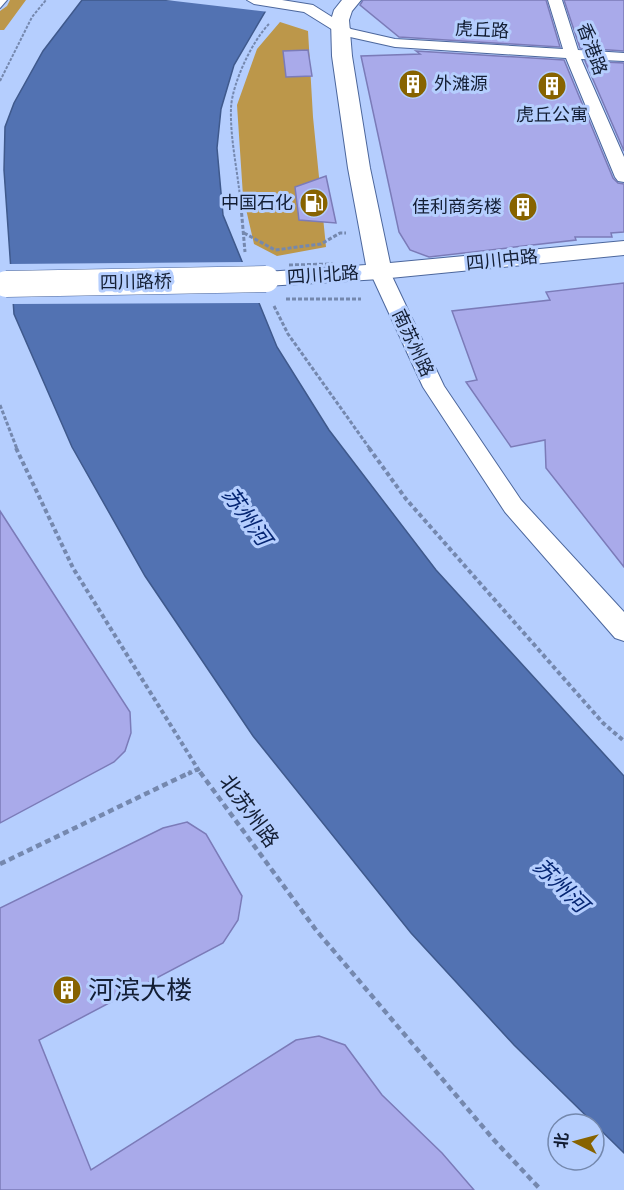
<svg xmlns="http://www.w3.org/2000/svg" width="624" height="1190" font-family="'PT Serif','Noto Sans SC',serif">
<rect width="100%" height="100%" fill="#b5cefe"/>
<path fill="#bc974a" d="M10,0H26L4,30H0V11L7,6Z
M280,22L308,31L313,117L326,247L277,256L254,244L243,196L237,105L257,49Z"/>
<path fill="#5272b2" stroke="#3f598c" stroke-width="1.5" d="M82,0H272L234,65L221,109L217,148L223,215L277,347L329,430L436,570L624,776V1153L514,1045L411,933L253,736L145,576L72,447L14,314L4,170L5,127L14,103L43,51Z"/>
<path fill="#b5cefe" d="M166,0H275L269,12Z
M246,262L262,303L10,304L8,264Z"/>
<path fill="#a9aaea" stroke="#7b7bb8" stroke-width="1.5" d="M363,0H546L560,47L399,37L360,5Z
M564,0H624V51L580,48Z
M308,50L312,76L286,77L283,51Z
M416,51L564,60L613,178L618,183L624,184V232L611,233L612,237H575L576,240L429,257L410,250L399,232L361,56L420,54Z
M585,61L624,63V151Z
M326,176L336,223L299,220L295,187Z
M624,283V567L546,468L545,440L511,447L466,382L477,380L452,311L550,300L546,292Z
M0,511L130,712L131,733L125,751L114,762L0,823Z
M187,822L206,834L242,896L238,920L223,943L39,1040L91,1170L296,1040L319,1036L345,1045L382,1095L442,1153L474,1190H0V908L163,828Z"/>
<g fill="none" stroke-linecap="round" stroke-linejoin="round">
<g stroke="#4c679d" stroke-width="2">
<path id="lane" d="M0,0H7L0,8Z"/>
</g>
<g stroke="#4c679d" stroke-width="2">
<path id="street" d="M247,0H282L313,5L351,29L395,39L563,49L548,0H562L578,50L624,53V61L581,59L624,157V182L618,181L615,177L566,58L395,47L341,35L304,12L254,4Z
M380,266L387,268L390,272L444,386L521,500L624,612V641L615,638L505,512L423,387L370,272L373,268Z"/>
</g>
<g stroke="#4c679d" stroke-width="2">
<path id="secondary" d="M342,0H361L352,11L349,20L352,56L370,168L390,263L624,241V255L380,279L266,286L257,284L254,279L257,274L266,272L366,265L348,168L332,56L331,20L334,10Z"/>
</g>
<path stroke="#7588ae" stroke-width="2" stroke-dasharray="3 1.5" stroke-linecap="butt" d="M0,81L32,17L46,0
M240,197C237,168 230,137 231,108C232,84 252,41 269,24"/>
<path stroke="#7588ae" stroke-width="3" stroke-dasharray="4 2" stroke-linecap="butt" d="M240,195L245,252
M244,233L275,250L321,244L340,233H346
M274,306L288,334L370,449
M0,405L17,449"/>
<path stroke="#7588ae" stroke-width="4" stroke-dasharray="4.5 3" stroke-linecap="butt" d="M16,448L73,568L201,774
M369,448L406,499L603,723L624,741
M188,774L198,769"/>
<path stroke="#7588ae" stroke-width="4.5" stroke-dasharray="6 4" stroke-linecap="butt" d="M200,772L316,930L494,1140L541,1190
M0,864L191,772"/>
<use href="#lane" fill="#fff" fill-rule="evenodd"/>
<use href="#street" fill="#fff" fill-rule="evenodd"/>
<use href="#secondary" fill="#fff" fill-rule="evenodd"/>
<g stroke="#4c679d" stroke-width="27" stroke-linecap="butt">
<path id="secondary-bridge" d="M6,284L266,279"/>
</g>
<path stroke="#7588ae" stroke-width="3" stroke-dasharray="4 2" stroke-linecap="butt" d="M289,265L333,264
M286,299H361"/>
<use href="#secondary-bridge" stroke="#fff" stroke-width="26"/>
</g>
<defs>
<g id="building-disc" transform="scale(1.5)"><circle r="9.5" fill="#876300" stroke="#b5cefe"/><path d="M-4-6H4V6H1V3H-1V6H-4ZM-2.5-4.3h1.7v1.8h-1.7ZM.8-4.3h1.7v1.8H.8ZM-2.5-1h1.7V.8h-1.7ZM.8-1h1.7V.8H.8Z" fill="#fff"/></g>
<g id="fuel-disc" transform="scale(1.5)"><circle r="9.5" fill="#876300" stroke="#b5cefe"/><path d="M-5.5-6h7V0h2V4h1.3V-2.5L3-4.5l.8-.8L6-3V5H2.5V1h-1V6h-7ZM-4.2-4.7v3.2H.2V-4.7Z" fill="#fff"/></g>
</defs>
<g fill-rule="evenodd">
<use href="#building-disc" x="413" y="84"/>
<use href="#building-disc" x="552" y="86"/>
<use href="#fuel-disc" x="314" y="203"/>
<use href="#building-disc" x="523" y="207"/>
<use href="#building-disc" x="67" y="990"/>
</g>
<g text-anchor="middle" stroke-width="6" stroke-linejoin="round" paint-order="stroke">
<g font-size="18" fill="#131e34" stroke="#b5cefe">
<text transform="translate(482 30) rotate(3)" y="6">虎丘路</text>
<text transform="translate(592 49) rotate(70)" y="6">香港路</text>
<text transform="translate(502 260) rotate(-6)" y="6">四川中路</text>
<text transform="translate(323 275) rotate(-4)" y="6">四川北路</text>
<text transform="translate(136 282) rotate(-1)" y="6">四川路桥</text>
<text transform="translate(413 343) rotate(65)" y="6">南苏州路</text>
</g>
<g font-size="18" fill="#131e34" stroke="#b5cefe" text-anchor="end">
<text x="434" y="90" text-anchor="start">外滩源</text>
<text x="552" y="121" text-anchor="middle">虎丘公寓</text>
<text x="293" y="209">中国石化</text>
<text x="502" y="213">佳利商务楼</text>
</g>
<g font-size="21" fill="#131e34" stroke="#b5cefe">
<text transform="translate(249 811) rotate(54)" y="7">北苏州路</text>
</g>
<g font-size="22" font-style="italic" fill="#062673" stroke="#b5cefe">
<text transform="translate(247 516) rotate(54)" y="8">苏州河</text>
<text transform="translate(561 885) rotate(44)" y="8">苏州河</text>
</g>
<g font-size="26" fill="#131e34" stroke="#b5cefe" text-anchor="start">
<text x="88" y="999">河滨大楼</text>
</g>
</g>
<g transform="translate(576 1142) rotate(276)"><circle r="28" fill="#b5cefe" stroke="#7488ad" stroke-width="1.5"/>
<path d="M0-4.5L10 22L0 15L-10 22Z" fill="#876300"/>
<text y="-9" font-size="16" font-weight="bold" text-anchor="middle" fill="#131e34">北</text>
</g>
</svg>
